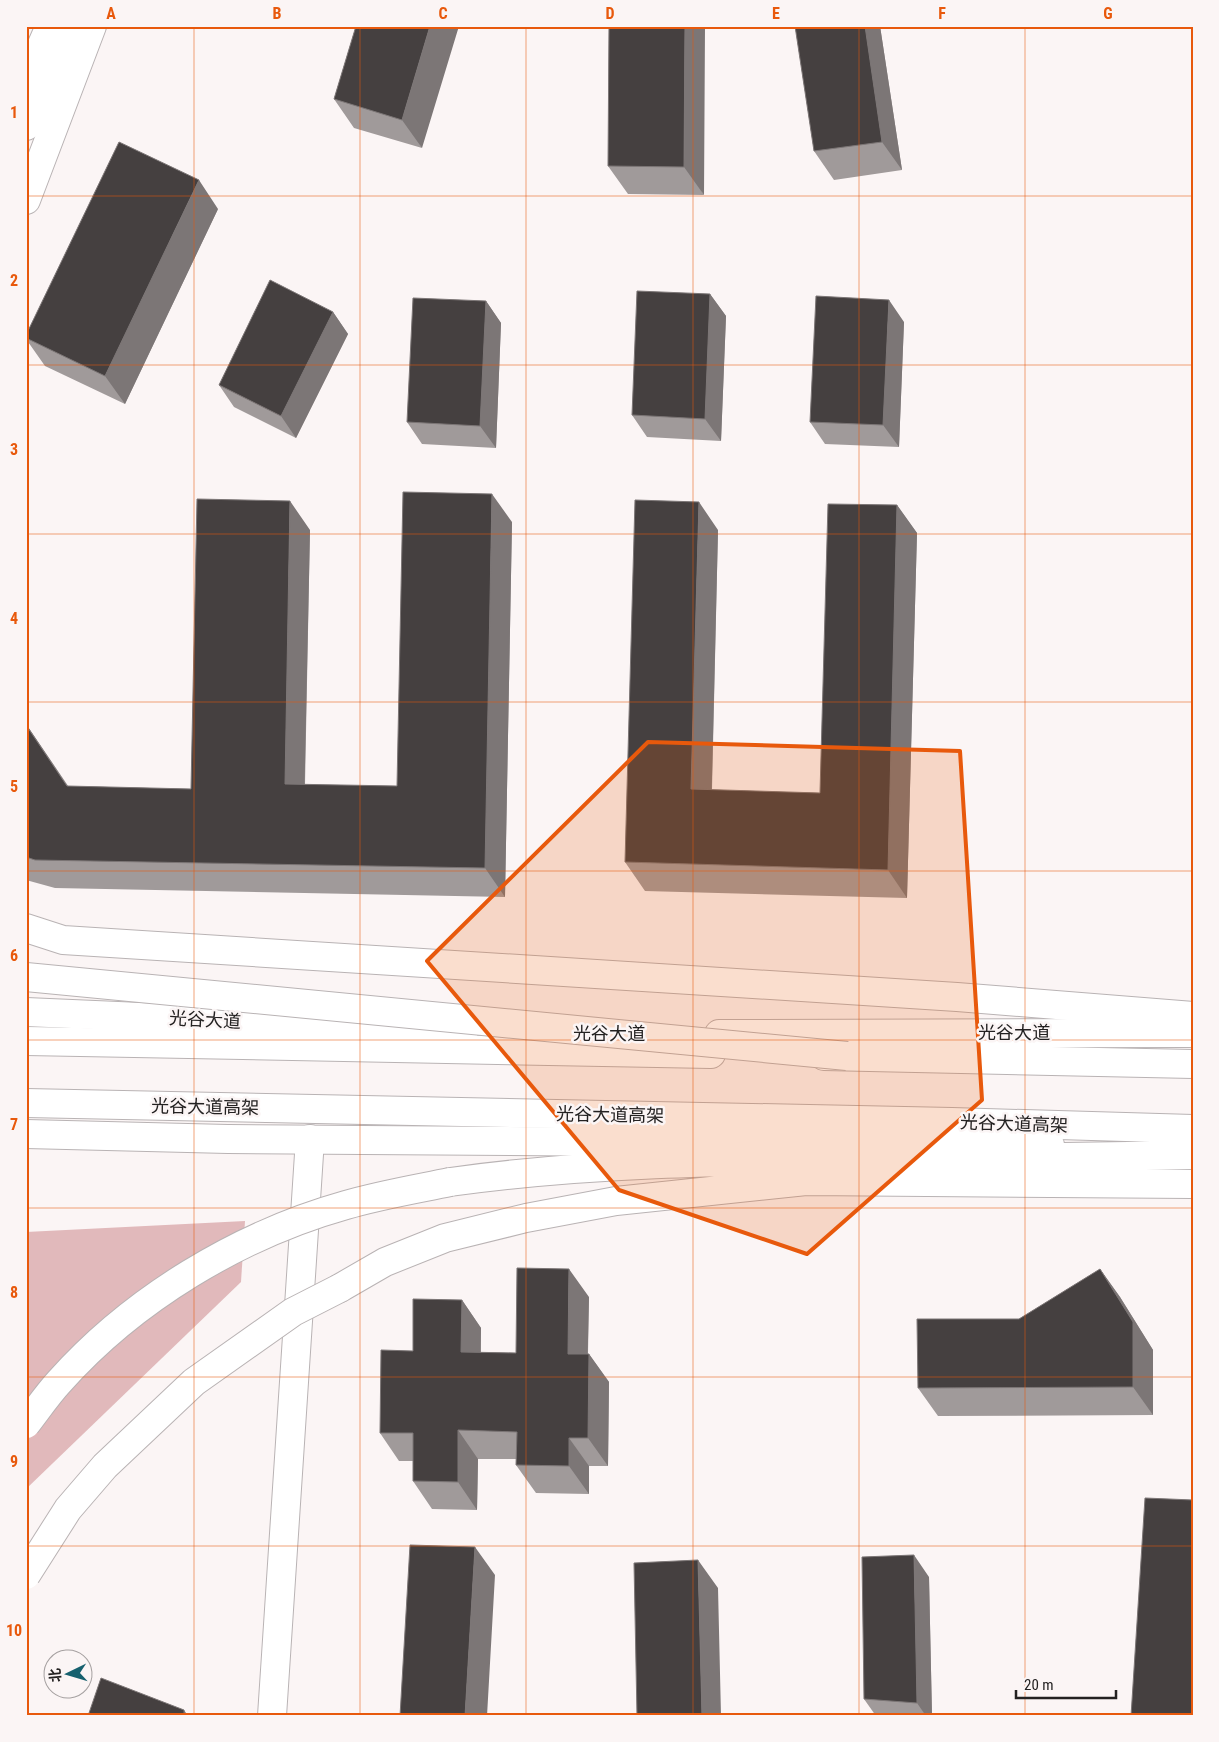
<svg xmlns="http://www.w3.org/2000/svg" width="1219" height="1742" font-family="'Roboto Condensed','Noto Sans SC',sans-serif">
<rect width="100%" height="100%" fill="#fbf5f5"/>
<path fill="#e1b9bb" d="M245,1221L241,1282L26,1489V1232Z"/>
<g fill="none" stroke-linecap="round" stroke-linejoin="round">
<g stroke="#b9b3b4" stroke-width="30">
<path id="minor" d="M272,1716L310,1139"/>
</g>
<g stroke="#b9b3b4" stroke-width="30">
<path id="primary" d="M26,126L68,26
M26,1012L464,1031
M719,1034L1193,1033
M26,1134L228,1139L1050,1145"/>
</g>
<g stroke="#b9b3b4" stroke-width="30">
<path id="trunk" d="M26,81L50,26
M26,200L92,26
M26,928L63,940L957,997L1193,1016
M26,1041L711,1054
M824,1056L1193,1064
M26,1103L952,1122L1193,1129
M450,1182C586,1163 724,1161 861,1160C971,1159 1082,1157 1193,1155
M340,1288L385,1262L445,1238L526,1218L616,1201L806,1181L1193,1184"/>
</g>
<use href="#minor" stroke="#fff" stroke-width="28"/>
<use href="#primary" stroke="#fff" stroke-width="28"/>
<use href="#trunk" stroke="#fff" stroke-width="28"/>
<g stroke="#b9b3b4" stroke-width="30" stroke-linecap="butt">
<path id="trunk-bridge" d="M26,977L847,1056
M26,1424C37,1410 47,1395 59,1382C133,1299 239,1235 346,1205C380,1195 416,1189 450,1182
M26,1575L68,1509L105,1466L194,1382L293,1312L340,1288"/>
</g>
<use href="#trunk-bridge" stroke="#fff" stroke-width="28"/>
</g>
<path fill="#a09a9a" d="M356,26L422,148L354,128L334,99Z
M609,26L704,195L628,194L608,166Z
M795,26H880L902,170L834,180L814,151Z
M218,209L125,404L45,366L26,339V335Z
M710,294L726,316L721,441L647,437L632,415Z
M486,301L501,323L496,448L422,444L407,422Z
M333,312L348,334L296,438L234,407L219,385Z
M904,322L899,447L825,444L810,422Z
M897,505L917,533L907,898L645,891L625,862L718,530L712,790L820,793Z
M512,522L505,897L55,888L26,880V724L68,786L191,789L310,530L305,785L397,786Z
M1100,1269L1120,1297L1153,1350V1415L938,1416L918,1388L1019,1319Z
M589,1297L588,1354H589L609,1382L608,1466H589V1494L536,1493L516,1465L517,1459H478L477,1510L432,1509L413,1481V1461H399L380,1433L413,1351L462,1300L481,1328V1352L516,1353Z
M929,1577L932,1716H876L864,1699Z"/>
<path fill="#7c7676" d="M430,26H459L422,148L402,120Z
M685,26H705L704,195L684,167Z
M865,26H880L902,170L882,142Z
M199,180L218,209L125,404L105,376Z
M710,294L726,316L721,441L705,419Z
M889,300L904,322L899,447L883,425Z
M486,301L501,323L496,448L480,426Z
M333,312L348,334L296,438L281,416Z
M492,494L512,522L505,897L485,868Z
M290,501L310,530L304,812L285,784Z
M699,502L718,530L711,818L691,789Z
M897,505L917,533L907,898L888,870Z
M26,724L87,814L26,725Z
M569,1269L589,1297L587,1382L568,1354Z
M1100,1269L1120,1297L1153,1350V1415L1133,1387Z
M462,1300L481,1328L480,1380L461,1352Z
M589,1354L609,1382L608,1466L588,1438Z
M458,1430L478,1459L477,1510L458,1482Z
M569,1438L589,1466V1494L569,1466Z
M475,1547L495,1575L487,1716H465Z
M914,1555L929,1577L932,1716H926L917,1703Z
M698,1560L718,1588L721,1716H702Z
M184,1710L188,1716H184Z"/>
<path fill="#454040" stroke="#7c7676" d="M356,26H430L402,120L334,99Z
M609,26H685L684,167L608,166Z
M795,26H865L882,142L814,151Z
M119,142L199,180L105,376L26,338V335Z
M270,280L333,312L281,416L219,385Z
M637,291L710,294L705,419L632,415Z
M816,296L889,300L883,425L810,422Z
M413,298L486,301L480,426L407,422Z
M403,492L492,494L485,868L35,860L26,857V725L67,786L191,789L197,499L290,501L285,784L397,786Z
M635,500L699,502L691,789L820,793L828,504L897,505L888,870L625,862Z
M517,1268L569,1269L568,1354H589L588,1438H569V1466L516,1465L517,1432L458,1430V1482L413,1481V1433H380L381,1350L413,1351V1299L462,1300L461,1352L516,1353Z
M1100,1269L1133,1322V1387L918,1388L917,1319H1019Z
M1145,1498L1193,1500V1716H1131Z
M410,1545L475,1547L465,1716H400Z
M914,1555L917,1703L864,1699L862,1557Z
M698,1560L702,1716H637L634,1563Z
M101,1678L184,1710V1716H88Z"/>
<path fill="#e8590c" fill-opacity="0.2" stroke="#e8590c" stroke-width="4" stroke-linejoin="round" d="M648,742L960,751L982,1100L807,1254L619,1190L427,961Z"/>
<path fill="none" stroke="#e8590c" stroke-width="1" stroke-opacity="0.55" d="M194,26V1716M360,26V1716M526,26V1716M693,26V1716M859,26V1716M1025,26V1716M26,196H1193M26,365H1193M26,534H1193M26,702H1193M26,871H1193M26,1040H1193M26,1208H1193M26,1377H1193M26,1546H1193"/>
<g text-anchor="middle" stroke-width="5" stroke-linejoin="round" paint-order="stroke">
<g font-size="18" fill="#232121" stroke="#fbf5f5">
<text transform="translate(205 1020) rotate(3)" y="6">光谷大道</text>
<text x="1014" y="1039">光谷大道</text>
<text x="609" y="1040">光谷大道</text>
<text transform="translate(205 1107) rotate(1)" y="6">光谷大道高架</text>
<text transform="translate(610 1115) rotate(1)" y="6">光谷大道高架</text>
<text transform="translate(1014 1124) rotate(2)" y="6">光谷大道高架</text>
</g>
</g>
<rect width="1219" height="1742" fill="none" stroke="#fbf5f5" stroke-width="55"/>
<g transform="translate(68 1674) rotate(265)"><circle r="24" fill="#fbf5f5" stroke="#a5a0a0"/>
<path d="M0-4L9 19L0 12L-9 19Z" fill="#16606e"/>
<text y="-8" font-size="14" font-weight="bold" text-anchor="middle" fill="#232121">北</text>
</g>
<path d="M1016 1690v8h100v-8" fill="none" stroke="#232121" stroke-width="2.5"/>
<text x="1024" y="1690" font-size="15" fill="#232121" stroke="#fbf5f5" stroke-width="4" paint-order="stroke">20 m</text>
<rect x="28" y="28" width="1164" height="1686" fill="none" stroke="#e8590c" stroke-width="2"/>
<g font-size="16" text-anchor="middle" font-weight="bold" fill="#e8590c">
<text x="111" y="19">A</text>
<text x="277" y="19">B</text>
<text x="443" y="19">C</text>
<text x="610" y="19">D</text>
<text x="776" y="19">E</text>
<text x="942" y="19">F</text>
<text x="1108" y="19">G</text>
<text x="14" y="118">1</text>
<text x="14" y="286">2</text>
<text x="14" y="455">3</text>
<text x="14" y="624">4</text>
<text x="14" y="792">5</text>
<text x="14" y="961">6</text>
<text x="14" y="1130">7</text>
<text x="14" y="1298">8</text>
<text x="14" y="1467">9</text>
<text x="14" y="1636">10</text>
</g>
</svg>
